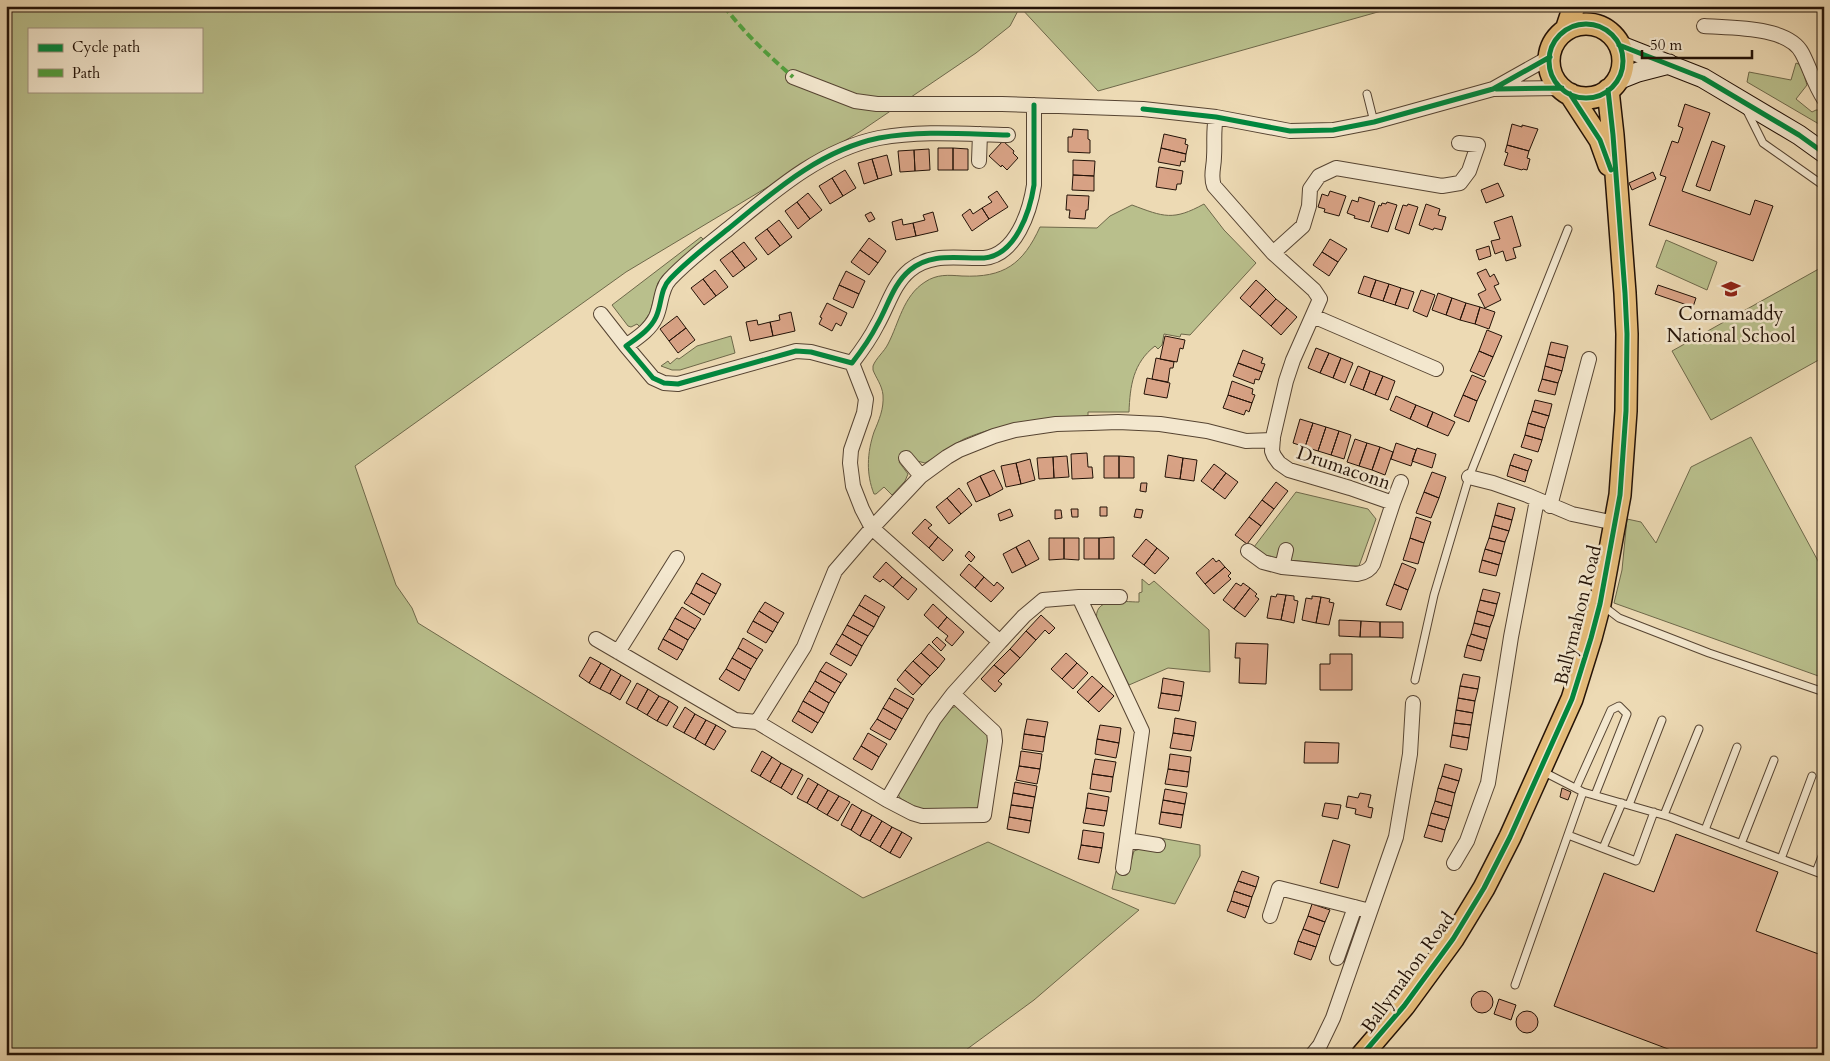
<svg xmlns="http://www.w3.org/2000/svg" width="1830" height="1061" font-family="Cardo,serif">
<rect width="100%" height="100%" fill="#eddab4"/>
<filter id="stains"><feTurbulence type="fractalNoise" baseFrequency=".004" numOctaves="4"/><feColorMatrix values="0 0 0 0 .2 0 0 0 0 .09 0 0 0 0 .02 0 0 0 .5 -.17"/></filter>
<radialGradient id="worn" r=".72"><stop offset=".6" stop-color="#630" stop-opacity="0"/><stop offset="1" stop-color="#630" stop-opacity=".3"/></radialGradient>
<path fill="#b9bf8c" stroke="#6e684a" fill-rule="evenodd" d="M6,6H1399L1098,91L1020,7L1010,26L976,53L861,131L626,272L355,466L396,585L412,608L418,623L863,898L988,842L1139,910L1034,1000L959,1055H6ZM29,29H201V91H29Z
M1796,63L1801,65L1807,85L1796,99L1812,112L1816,110H1824V127L1747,82L1749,72L1791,80Z
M1204,204L1224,230L1256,263L1190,335L1181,334L1180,337L1164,334L1162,345L1158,349L1155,346C1133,363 1130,386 1129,412H1088V416C1045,419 1004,422 964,439C950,446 938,456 925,463L917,461L910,453L899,462L908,474L905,481L892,495L884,487L876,494H874C866,474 867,453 874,432C879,420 884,409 883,395C882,385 876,378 873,370V366C876,358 884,352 888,344C899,323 903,296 925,282C937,274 948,275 962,276C1004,278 1023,264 1040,227L1097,228L1110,216L1132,205C1164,217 1173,221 1204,204Z
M701,237L704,240L664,275L658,283L650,313L640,327L637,324L631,327L628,326L612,305Z
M1666,240L1717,262L1707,290L1656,267Z
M1824,266V357L1711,420L1672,351Z
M731,336L735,353L680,370H672L661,366L668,361L670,364L677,358L679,359L697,346Z
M1751,437L1824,572V678L1614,603L1622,570L1627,519L1641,522L1656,543L1691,467Z
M1296,492L1368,509L1376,519L1359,566H1348L1268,558L1254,547Z
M1142,579L1149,585L1154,581L1209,630L1210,672L1168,668L1129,685L1097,622C1092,596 1122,602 1139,602V593L1142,592Z
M957,706L987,732L989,740L979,806L976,808L920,810L900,798L898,794L942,718L949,709Z
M1160,838L1200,845V856L1175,904L1112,889L1116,871L1128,873L1134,851L1140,849L1158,851Z"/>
<path fill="#d9a386" stroke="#231207" d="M1685,104L1710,113L1682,191L1750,215L1755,200L1773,206L1753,261L1649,225L1666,177L1660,175L1672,141L1678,143L1683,128L1678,126Z
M1512,124L1522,127V125L1538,129L1529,151L1507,145Z
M1073,129L1088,130V139L1090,140V153L1068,152V137H1072Z
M1164,134L1186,139L1185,144L1188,145L1186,154L1161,148Z
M1003,141L1014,151L1013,153L1018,158L1007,170L1002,165L1001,167L989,156Z
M1712,141L1725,146L1710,191L1696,186Z
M1507,145L1529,151L1527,158L1530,159L1527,170L1523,169L1522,170L1504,165L1508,153L1505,152Z
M938,148H953V170H938Z
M953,148L968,149V170H953Z
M1161,148L1186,154L1185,162L1181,161L1180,166L1158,162Z
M929,149L930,170L915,171L914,150Z
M914,150L915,171L900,172L898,151Z
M887,155L892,175L878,179L872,159Z
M872,159L878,179L864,184L858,163Z
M1073,160L1095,161L1094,176L1073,175Z
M1159,167L1183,171L1181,184H1177L1176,190L1156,187Z
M845,170L856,188L843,196L832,178Z
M1653,172L1656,179L1632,190L1629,183Z
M1073,175L1094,176V191L1072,190Z
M832,178L843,196L830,204L819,186Z
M1498,183L1504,196L1486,203L1481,190Z
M997,191L1008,207L989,219L982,208L992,202L988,197Z
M1330,191L1346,196L1339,216L1324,212L1325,209L1318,207L1322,194L1328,196Z
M808,193L822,210L810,219L797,202Z
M1067,195L1089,196L1088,210H1086L1085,219L1069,218L1070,210H1066Z
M1359,197L1375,202L1369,222L1354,218L1355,216L1347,213L1352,200L1358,202Z
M797,202L810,219L798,229L785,211Z
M1387,202L1397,205L1388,232L1371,227L1379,205L1381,206L1382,203L1386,204Z
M1408,204L1418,207L1409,234L1395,229L1403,205L1407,206Z
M1426,204L1440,209L1438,215L1446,217L1442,230L1434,228L1433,230L1419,225Z
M982,208L989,219L972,231L962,215L970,209L973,214Z
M871,212L875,219L869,222L865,215Z
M933,212L938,231L916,236L913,223L925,220L923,215Z
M1512,216L1521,246L1513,248L1516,258L1506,261L1503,251L1495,254L1491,241L1500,239L1494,222Z
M902,219L903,225L913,223L916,236L896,240L892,222Z
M779,220L792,237L780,246L767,229Z
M767,229L780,246L768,255L755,238Z
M869,238L886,251L878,263L860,250Z
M1330,239L1347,249L1338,262L1322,252Z
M744,242L757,259L745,268L732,251Z
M1489,246L1491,256L1479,260L1476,250Z
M860,250L878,263L869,275L851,262Z
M732,251L745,268L733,277L720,260Z
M1322,252L1338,262L1329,276L1313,265Z
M1486,269L1490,277L1494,274L1499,284L1494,286L1501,300L1485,308L1478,294L1486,290L1477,273Z
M715,270L728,287L716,296L703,279Z
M846,271L865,281L859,294L839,285Z
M1364,276L1376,280L1370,297L1358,293Z
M703,279L716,296L704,305L691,288Z
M1256,280L1266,289L1250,307L1240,298Z
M1376,280L1389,284L1383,301L1370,297Z
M1389,284L1401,288L1395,305L1383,301Z
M839,285L859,294L853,308L833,299Z
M1658,285L1696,298L1693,307L1655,294Z
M1401,288L1414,292L1408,309L1395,305Z
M1266,289L1276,299L1260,316L1250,307Z
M1421,290L1435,295L1427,317L1413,311Z
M1438,293L1452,298L1446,315L1432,310Z
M1452,298L1466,303L1460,320L1446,315Z
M1276,299L1287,308L1271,326L1260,316Z
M827,303L847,313L841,326L836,323L832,331L819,324L822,318L820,317Z
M1466,303L1480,307L1475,324L1460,320Z
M1480,307L1495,312L1489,329L1475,324Z
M1287,308L1297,317L1281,335L1271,326Z
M791,312L795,331L773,336L770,322L780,320L779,315Z
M677,316L686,328L669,341L660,329Z
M757,320L758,325L770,322L773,336L750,341L746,322Z
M686,328L695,340L678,353L669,341Z
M1487,330L1502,336L1493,357L1479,351Z
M1165,336L1185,340L1183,349L1180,348L1177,362L1160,359Z
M1551,342L1568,346L1565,358L1548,354Z
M1316,348L1329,353L1320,373L1308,368Z
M1243,350L1263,358L1261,363L1265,364L1262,372L1238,363Z
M1479,351L1493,357L1484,377L1470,371Z
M1329,353L1341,358L1333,378L1320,373Z
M1548,354L1565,358L1562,371L1545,366Z
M1156,358L1174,362L1173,368H1170L1168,382L1152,379Z
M1341,358L1353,363L1345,383L1333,378Z
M1238,363L1262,372L1259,380L1255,379L1254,384L1233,376Z
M1358,366L1370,371L1363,390L1350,385Z
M1545,366L1562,371L1558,383L1542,379Z
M1370,371L1383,376L1375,395L1363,390Z
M1472,375L1486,381L1477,401L1463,395Z
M1383,376L1395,381L1388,400L1375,395Z
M1147,378L1170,383L1167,398L1144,394Z
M1542,379L1558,383L1555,395L1538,391Z
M1232,381L1253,389L1252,394L1255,395L1252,403L1228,395Z
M1228,395L1252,403L1249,412L1246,410L1244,415L1223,408Z
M1463,395L1477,401L1469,422L1454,416Z
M1396,396L1416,405L1410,419L1390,410Z
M1535,400L1552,404L1549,416L1532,411Z
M1416,405L1433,412L1427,427L1410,419Z
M1532,411L1549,416L1545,428L1528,423Z
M1433,412L1455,422L1448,436L1427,427Z
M1300,419L1313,423L1305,447L1293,443Z
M1313,423L1326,427L1318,451L1305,447Z
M1528,423L1545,428L1542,440L1525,435Z
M1326,427L1339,431L1331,455L1318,451Z
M1339,431L1351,435L1344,459L1331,455Z
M1525,435L1542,440L1538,452L1521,447Z
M1355,439L1367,443L1359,466L1347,462Z
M1367,443L1380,447L1372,470L1359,466Z
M1396,443L1416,450L1411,466L1391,459Z
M1380,447L1393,452L1385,475L1372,470Z
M1417,448L1436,454L1432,468L1412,461Z
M1087,453L1088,467H1092L1093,478L1072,479L1071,454Z
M1514,454L1532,460L1528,471L1510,465Z
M1168,455L1183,458L1180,479L1165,477Z
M1067,456L1069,477L1054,478L1053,457Z
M1104,456H1119V478H1104Z
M1119,456L1134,457V478H1119Z
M1053,457L1054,478L1039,479L1037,458Z
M1183,458L1197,460L1194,481L1180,479Z
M1030,459L1035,480L1021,484L1016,463Z
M1016,463L1021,484L1006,487L1001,466Z
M1214,464L1226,473L1213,490L1201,481Z
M1510,465L1528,471L1525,482L1507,476Z
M994,470L1003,489L990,496L980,476Z
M1432,472L1446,477L1439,498L1424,492Z
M1226,473L1238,482L1225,499L1213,490Z
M980,476L990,496L976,502L967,483Z
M1276,482L1288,491L1274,509L1262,500Z
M1141,483H1147L1146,492L1140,491Z
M959,488L972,505L961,514L947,498Z
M1424,492L1439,498L1431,518L1416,513Z
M947,498L961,514L949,524L936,507Z
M1262,500L1274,509L1261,526L1249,517Z
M1498,503L1515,508L1512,520L1495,515Z
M1100,507H1107V516H1100Z
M1010,509L1013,516L1000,521L998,514Z
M1071,509H1078V517H1072Z
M1136,509L1143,510L1141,518L1134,517Z
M1055,510H1061L1062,518L1055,519Z
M1495,515L1512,520L1509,531L1492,526Z
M1249,517L1261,526L1247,544L1235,535Z
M1416,517L1431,522L1424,543L1410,538Z
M925,519L932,525L928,528L938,537L929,548L912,533Z
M1492,526L1509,531L1505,542L1489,538Z
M938,537L953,550L943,561L929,548Z
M1114,537V559H1099V538Z
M1049,538H1064V559L1049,560Z
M1064,538H1079V560L1064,559Z
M1084,538H1099V559H1084Z
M1410,538L1424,543L1418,564L1403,560Z
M1489,538L1505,542L1502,554L1485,549Z
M1146,539L1157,548L1144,565L1132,556Z
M1029,540L1039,559L1026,566L1016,547Z
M1016,547L1026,566L1012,573L1003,554Z
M1157,548L1169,558L1155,574L1144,565Z
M1485,549L1502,554L1499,565L1482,560Z
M969,551L975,557L971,562L965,556Z
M1213,558L1216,562L1219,560L1225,567L1205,584L1196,573Z
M1482,560L1499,565L1496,576L1479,572Z
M886,562L902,577L893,587L883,579L880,582L873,577Z
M1402,563L1416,569L1408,590L1394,584Z
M969,564L984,577L975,588L960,575Z
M1225,567L1231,573L1228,576L1231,579L1214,594L1205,584Z
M702,573L721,584L716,594L696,583Z
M902,577L917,589L908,600L893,587Z
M984,577L994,586L997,582L1004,588L991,602L975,588Z
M696,583L716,594L710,604L691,593Z
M1236,583L1241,586L1243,583L1250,588L1234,609L1223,600Z
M1394,584L1408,590L1401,610L1386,605Z
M1250,588L1257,594L1255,596L1259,599L1245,617L1234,609Z
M1483,589L1500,593L1497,604L1480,600Z
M691,593L710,604L704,615L684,603Z
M1277,594L1286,595L1281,620L1267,618L1271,596L1276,597Z
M865,595L885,607L879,617L859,605Z
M1286,595L1294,596V600L1298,601L1294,623L1281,620Z
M1312,596L1321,597L1316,623L1302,620L1306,598L1312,599Z
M1321,597L1330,599L1329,602L1334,603L1329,625L1316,623Z
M1480,600L1497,604L1494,616L1477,611Z
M765,602L784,613L778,623L759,611Z
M933,604L947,617L938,628L924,615Z
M859,605L879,617L874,627L853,615Z
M682,607L701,619L695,629L675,618Z
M759,611L778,623L773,632L753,621Z
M1477,611L1494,616L1490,627L1474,623Z
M853,615L874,627L868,636L847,625Z
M1041,615L1055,628L1049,634L1045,630L1036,640L1026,631Z
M947,617L964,632L952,646L945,640L948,636L938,628Z
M675,618L695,629L688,640L669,629Z
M1339,620L1361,621L1360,637L1339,636Z
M753,621L773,632L766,643L747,632Z
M1361,621L1380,622V637H1360Z
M1380,622H1403V638L1380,637Z
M1474,623L1490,627L1487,639L1471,634Z
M847,625L868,636L862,646L842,634Z
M669,629L688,640L683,650L663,639Z
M1026,631L1036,640L1020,658L1010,649Z
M842,634L862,646L857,656L836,644Z
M1471,634L1487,639L1484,650L1467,645Z
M937,637L946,645L941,651L932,642Z
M743,638L763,650L757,659L738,648Z
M663,639L683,650L677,660L658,649Z
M1236,643L1268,644L1266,684L1239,683L1240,658H1235Z
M836,644L857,656L851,666L830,654Z
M929,644L945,659L938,668L921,653Z
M1467,645L1484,650L1481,661L1464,657Z
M738,648L757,659L751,669L732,658Z
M1010,649L1020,658L1005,674L994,665Z
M921,653L938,668L930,676L913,661Z
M1066,653L1077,663L1062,679L1051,669Z
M1330,654H1352V690H1320V664H1330Z
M590,657L601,663L589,683L579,676Z
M732,658L751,669L745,680L726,669Z
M913,661L930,676L922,685L905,670Z
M826,662L847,674L841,683L820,671Z
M601,663L611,669L600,689L589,683Z
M1077,663L1088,673L1073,689L1062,679Z
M994,665L1005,674L998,681L1002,684L995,692L981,679Z
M611,669L621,675L610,694L600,689Z
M726,669L745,680L739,691L719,679Z
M905,670L922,685L913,695L897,680Z
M820,671L841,683L835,693L815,681Z
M1463,674L1480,677L1478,689L1460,686Z
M621,675L631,681L620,700L610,694Z
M1092,676L1103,686L1088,702L1077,692Z
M1163,678L1184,682L1182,696L1161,693Z
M815,681L835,693L829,703L809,691Z
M637,683L648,689L637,709L626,703Z
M1103,686L1114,696L1099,712L1088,702Z
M1460,686L1478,689L1475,701L1458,698Z
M895,688L914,699L908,709L889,698Z
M648,689L659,696L647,715L637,709Z
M809,691L829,703L824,713L803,701Z
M1161,693L1182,696L1179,711L1158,708Z
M659,696L669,701L657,721L647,715Z
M889,698L908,709L902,719L883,708Z
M1458,698L1475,701L1473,713L1456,710Z
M669,701L678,707L667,726L657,721Z
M803,701L824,713L818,723L798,711Z
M685,707L695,714L684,733L673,727Z
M883,708L902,719L896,730L877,719Z
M1456,710L1473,713L1471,725L1454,723Z
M798,711L818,723L812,733L792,721Z
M695,714L706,720L695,739L684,733Z
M1175,718L1196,722L1194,736L1173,733Z
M877,719L896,730L890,740L870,729Z
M1027,719L1048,722L1045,737L1024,734Z
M706,720L716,725L705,745L695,739Z
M1454,723L1471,725L1469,738L1452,735Z
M716,725L726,731L714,750L705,745Z
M1100,725L1121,728L1119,743L1097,739Z
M868,733L887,744L879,757L861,746Z
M1173,733L1194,736L1191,751L1170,748Z
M1024,734L1045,737L1043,752L1022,749Z
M1452,735L1469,738L1467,750L1450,747Z
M1097,739L1119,743L1116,758L1095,754Z
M1305,742L1339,743L1338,763H1304Z
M861,746L879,757L872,770L853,759Z
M762,751L772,757L760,776L751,771Z
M1021,751L1042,754L1040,769L1019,766Z
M1170,754L1191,757L1189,772L1168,769Z
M772,757L781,763L770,782L760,776Z
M1095,759L1116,762L1113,777L1092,774Z
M781,763L792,769L781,788L770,782Z
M1445,764L1462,769L1459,781L1442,776Z
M1019,766L1040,769L1037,784L1016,780Z
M792,769L803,775L792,795L781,788Z
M1168,769L1189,772L1187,787L1165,784Z
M1092,774L1113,777L1111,792L1090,789Z
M1442,776L1459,781L1455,793L1438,788Z
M808,778L818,784L807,803L797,798Z
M1015,782L1037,786L1035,797L1013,793Z
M818,784L828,790L817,809L807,803Z
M1438,788L1455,793L1452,806L1435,801Z
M1562,788L1571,792L1568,800L1560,797Z
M1165,789L1187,793L1185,804L1163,800Z
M828,790L839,796L827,815L817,809Z
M1013,793L1035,797L1033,808L1011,805Z
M1088,793L1109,797L1107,811L1086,808Z
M1360,793L1371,795L1368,807L1373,808L1371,818L1355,814L1356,809L1346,807L1348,796L1358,798Z
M839,796L850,802L838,821L827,815Z
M1163,800L1185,804L1183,815L1161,812Z
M1435,801L1452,806L1449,818L1431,813Z
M1325,803L1341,805L1338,819L1322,816Z
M852,804L862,810L851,830L841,825Z
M1011,805L1033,808L1031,821L1009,817Z
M1086,808L1107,811L1104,826L1083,823Z
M862,810L872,815L860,836L851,830Z
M1161,812L1183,815L1181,828L1159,824Z
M1431,813L1449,818L1445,830L1428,825Z
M872,815L882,821L870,841L860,836Z
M1009,817L1031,821L1029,833L1007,829Z
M882,821L892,827L880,847L870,841Z
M1428,825L1445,830L1442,842L1424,837Z
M892,827L902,832L890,853L880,847Z
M1083,830L1104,833L1102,848L1081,845Z
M902,832L912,838L900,858L890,853Z
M1676,834L1778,872L1756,931L1824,956V1055H1684L1554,1006L1604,873L1654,892Z
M1333,840L1350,845L1338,888L1320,883Z
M1081,845L1102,848L1099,863L1078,859Z
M1242,871L1259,877L1256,887L1238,881Z
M1238,881L1256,887L1252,897L1234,891Z
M1234,891L1252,897L1249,907L1231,901Z
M1231,901L1249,907L1245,918L1227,911Z
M1312,904L1330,910L1325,922L1308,916Z
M1308,916L1325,922L1320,935L1303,929Z
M1303,929L1320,935L1316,947L1298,941Z
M1298,941L1316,947L1311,960L1294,954Z
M1471 1002a11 11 0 1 1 22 0a11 11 0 1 1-22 0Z
M1499,999L1516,1005L1511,1020L1494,1014Z
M1516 1022a11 11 0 1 1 22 0a11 11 0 1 1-22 0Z"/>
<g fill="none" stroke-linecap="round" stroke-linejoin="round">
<g stroke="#564432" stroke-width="9">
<path id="lane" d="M1367,94L1374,122
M1746,109L1763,143L1824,186
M1602,605L1619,618L1709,653L1824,692
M1415,680L1434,595L1469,477L1568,229
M1542,771L1583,792L1670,817L1824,875
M1576,788L1611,710L1619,706L1627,714L1595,795
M1629,805L1662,720
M1664,815L1699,729
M1705,830L1737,747
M1568,835L1636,861L1654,812
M1741,844L1774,760
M1603,848L1622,803
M1781,859L1812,776
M1816,872L1824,851
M1515,985L1583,792
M1370,1048L1380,1055"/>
</g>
<g stroke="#564432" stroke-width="16">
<path id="street" d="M1704,26C1730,28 1788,26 1802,53C1810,68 1814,84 1824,99
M793,77L855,101L877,104H1002L1143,109L1216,117L1290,131L1333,130L1374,122L1493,89L1550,57
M1494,89L1562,88
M1216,117C1213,131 1215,143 1214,157C1214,167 1210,176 1214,186L1273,253L1314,290L1320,299L1293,360L1286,381L1273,437L1272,451L1274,456L1279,463L1289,470L1350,488L1393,503L1373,564C1370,570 1364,573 1357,574L1282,567L1263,562L1248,551
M1008,135C965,134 922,130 879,138C820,150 773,192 728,229C708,245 688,260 670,279C660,289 662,304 656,317C650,330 637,338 626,346L653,378L664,383L678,384L796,351L811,352L852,363C862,350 870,339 877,325C888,306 893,284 910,270C932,252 958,259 984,258C1016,255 1030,211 1034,185V105
M979,161L980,134
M1273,253L1303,226L1309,206L1310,189L1319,176L1336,168L1442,186L1460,183L1469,171L1478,145L1459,143
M601,314L626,346
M1313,316L1436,369
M852,363L866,399L864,413L851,450L850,463L853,486L862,509L872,528L1000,642L1024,616L1043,600L1079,597L1142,731L1123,868
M906,458L921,476
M1469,477L1493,483L1527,495L1572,514L1615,523
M1393,503L1401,482
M1550,506L1589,359
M1282,567L1286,550
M1079,597H1120
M596,639L735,720L757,722
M618,652L677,558
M953,694L934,719L887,800L912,813L922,816L984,815L995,741L994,732L953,694L1000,642
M887,800L757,722L804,647L835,571L872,528L921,476L947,457L959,450L994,436L1015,430L1056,424L1091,423L1118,422L1160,424L1207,431L1246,441L1273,440
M1127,840L1158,845
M1454,863L1467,841L1488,783L1511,637L1537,500
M1270,916L1279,888L1370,911
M1337,958L1355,907
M1312,1055L1320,1045L1333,1018L1396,837L1410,754L1413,703"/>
</g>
<g stroke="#231207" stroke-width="21">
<path id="secondary" d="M1619,45L1703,78L1799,135L1824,153
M1618,80L1638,72L1669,64"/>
</g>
<g stroke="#231207" stroke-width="24">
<path id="primary" d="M1549 61a37 37 0 1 1 74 0a37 37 0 1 1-74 0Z
M1566,30L1574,6
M1570,94L1600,140L1609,165
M1362,1055L1404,1006L1453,939L1484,888L1510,837L1572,699L1591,638L1600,604L1620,495L1626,411L1627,334L1625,293L1613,135L1608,90"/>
</g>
<use href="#lane" stroke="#f3e7ce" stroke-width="7"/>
<use href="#street" stroke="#f3e7ce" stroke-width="14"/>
<use href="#secondary" stroke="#f3e7ce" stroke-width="19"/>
<use href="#primary" stroke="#e6bd7a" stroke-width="21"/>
<path stroke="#50a03d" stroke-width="4" stroke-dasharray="8 4" stroke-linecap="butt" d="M724,6C744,33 768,55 793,77"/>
<g stroke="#f3e7ce" stroke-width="8">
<path id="cycleway" d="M1549 61a37 37 0 1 1 74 0a37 37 0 1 1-74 0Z
M1619,45L1703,78L1799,135L1824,153
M1496,89L1562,88
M1570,94L1600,140L1611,170
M1143,109L1216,117L1290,131L1333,130L1374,122L1493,89L1550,57
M1008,135C965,134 922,130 879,138C820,150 773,192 728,229C708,245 688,260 670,279C660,289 662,304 656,317C650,330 637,338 626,346L653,378L664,383L678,384L796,351L811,352L852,363C862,350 870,339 877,325C888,306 893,284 910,270C932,252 958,259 984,258C1016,255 1030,211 1034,185V105
M1362,1055L1404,1006L1453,939L1484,888L1510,837L1572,699L1591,638L1600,604L1620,495L1626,411L1627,334L1625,293L1613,135L1608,90"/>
</g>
<use href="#cycleway" stroke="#00873e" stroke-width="5"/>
</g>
<defs>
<g id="school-bare" transform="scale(1.5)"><path d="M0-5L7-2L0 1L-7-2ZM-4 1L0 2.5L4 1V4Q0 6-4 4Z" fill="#8f2418" stroke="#f3e7ce" stroke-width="2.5" paint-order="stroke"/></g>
</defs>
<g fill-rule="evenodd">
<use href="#school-bare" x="1731" y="289"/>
</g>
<g text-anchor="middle" stroke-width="5" stroke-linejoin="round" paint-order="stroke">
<g font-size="19" fill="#231207" stroke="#f3e7ce">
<text x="1731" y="320">Cornamaddy<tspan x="1731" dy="22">National School</tspan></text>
</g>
<g font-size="19" fill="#231207" stroke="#f3e7ce">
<text transform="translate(1344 467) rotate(19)" y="7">Drumaconn</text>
<text transform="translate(1577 615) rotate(-76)" y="7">Ballymahon Road</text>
<text transform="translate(1407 972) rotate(-54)" y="7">Ballymahon Road</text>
</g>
</g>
<rect width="1830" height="1061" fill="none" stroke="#eddab4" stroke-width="25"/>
<rect x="8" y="8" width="1815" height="1046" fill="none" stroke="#231207" stroke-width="2.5"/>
<rect x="12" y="12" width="1805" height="1036" fill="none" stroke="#231207"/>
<rect x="28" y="28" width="175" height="65" fill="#f3e7ce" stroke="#a0927e"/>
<rect x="38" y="44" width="25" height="8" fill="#00873e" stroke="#a0927e"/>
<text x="72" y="52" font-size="15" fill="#231207">Cycle path</text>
<rect x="38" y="69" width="25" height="8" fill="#50a03d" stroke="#a0927e"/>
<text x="72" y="78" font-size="15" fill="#231207">Path</text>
<path d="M1642 50v8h110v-8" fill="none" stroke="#231207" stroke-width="2.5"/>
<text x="1650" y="50" font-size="15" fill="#231207" stroke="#f3e7ce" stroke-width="4" paint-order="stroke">50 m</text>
<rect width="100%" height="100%" filter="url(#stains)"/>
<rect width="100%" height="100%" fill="url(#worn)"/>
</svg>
